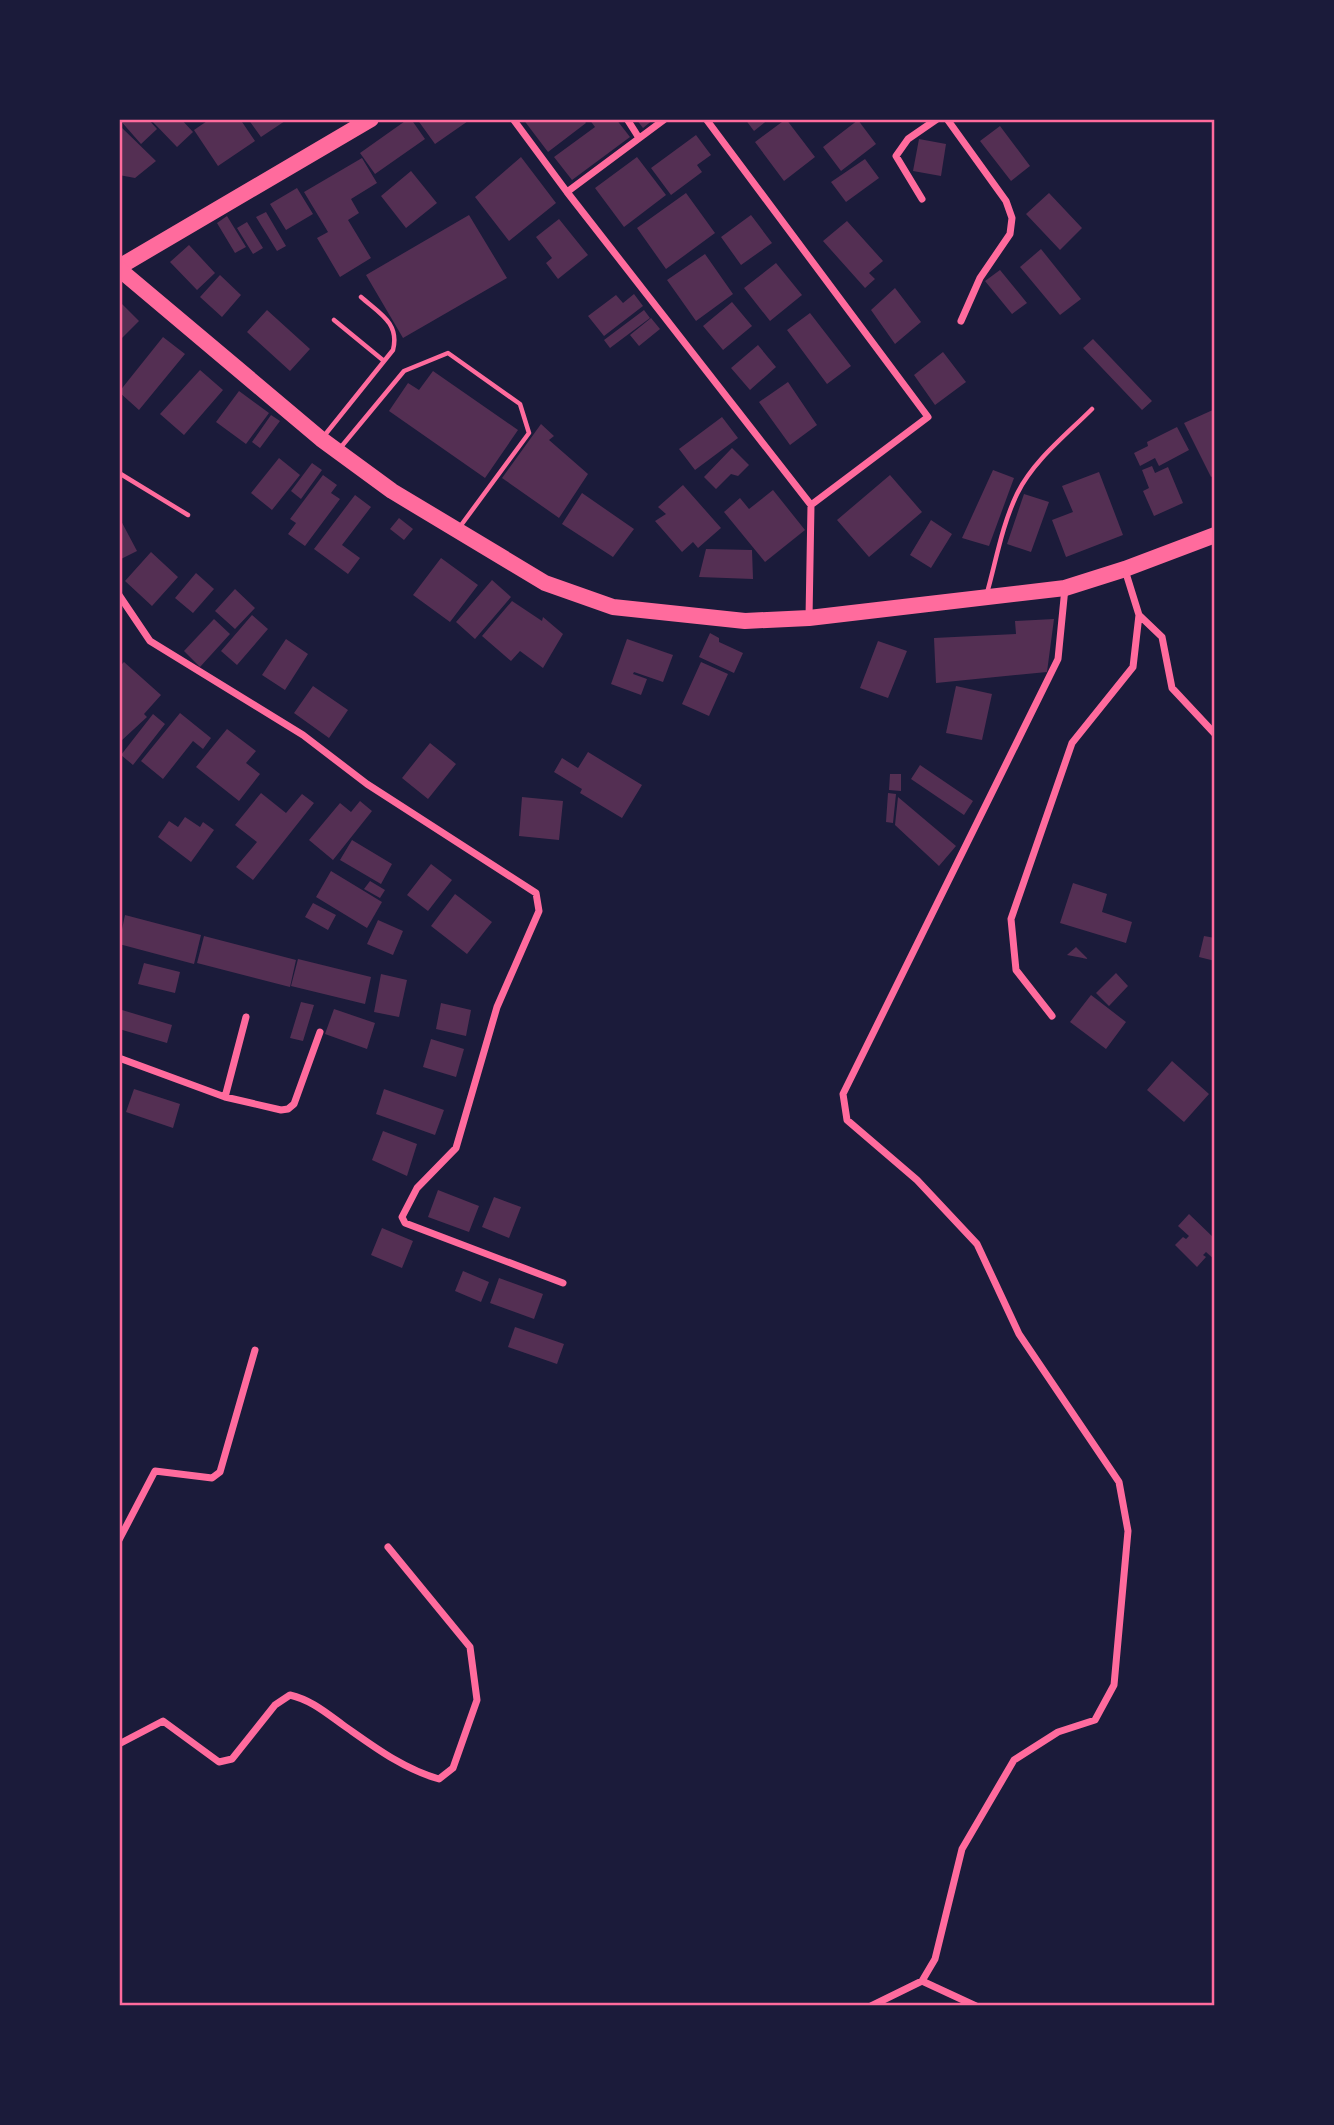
<svg xmlns="http://www.w3.org/2000/svg" width="1334" height="2125" font-family="'Nunito Sans',sans-serif">
<rect width="100%" height="100%" fill="#1b1b3a"/>
<path fill="#542f53" d="M119,119H148L157,129L141,144Z
M150,119H181L193,132L177,147Z
M210,119H240L255,141L218,166L194,130Z
M248,119H288L261,137Z
M408,119H411L425,139L375,174L360,153Z
M417,119H471L435,144Z
M523,119H583L586,123L548,152Z
M589,119H616L630,137L572,180L554,157L595,127Z
M636,119H654L643,128Z
M745,119H769L754,131Z
M786,119L815,157L784,181L755,142Z
M858,120L876,144L841,171L823,147Z
M119,125L156,161L135,178L119,175Z
M1000,126L1030,166L1011,181L980,141Z
M696,135L711,155L697,165L702,172L671,195L651,168Z
M919,139L946,144L941,176L913,171Z
M521,157L556,203L509,241L475,197Z
M637,157L666,195L624,227L595,188Z
M362,158L377,183L351,199L359,213L348,220L371,258L340,277L317,238L328,232L304,192Z
M865,159L879,178L846,202L831,182Z
M411,171L437,203L406,228L381,196Z
M297,188L313,214L286,230L270,204Z
M686,193L715,233L666,269L637,228Z
M1049,193L1082,228L1060,250L1026,214Z
M266,212L286,246L277,251L256,217Z
M469,215L507,278L403,338L366,275Z
M751,215L772,243L741,265L721,237Z
M227,216L246,247L235,253L217,223Z
M559,219L588,255L558,279L546,263L552,258L536,237Z
M847,221L883,261L869,273L875,279L865,288L823,241Z
M247,222L263,248L253,254L237,228Z
M189,245L215,273L197,290L170,262Z
M1041,249L1081,299L1060,315L1020,267Z
M705,254L733,294L696,321L667,280Z
M776,263L802,295L770,321L744,288Z
M1000,270L1027,303L1012,314L985,281Z
M220,275L241,295L222,317L200,297Z
M895,288L921,322L895,344L871,310Z
M634,294L643,306L604,336L588,316L616,295L623,303Z
M732,302L752,326L723,350L703,326Z
M119,304H122L139,321L121,339L119,337Z
M267,310L310,349L290,371L247,332Z
M644,310L650,318L610,348L604,340Z
M810,313L851,366L827,384L787,330Z
M651,318L660,329L639,346L630,335Z
M163,337L185,354L139,410L119,392Z
M1093,339L1152,401L1142,410L1083,348Z
M758,345L776,367L750,390L731,368Z
M943,352L966,382L935,405L914,375Z
M200,370L223,390L184,435L160,414Z
M433,371L518,430L485,478L389,411L408,383L419,390Z
M788,382L817,425L790,445L759,402Z
M239,391L269,413L246,444L216,422Z
M1215,409V475L1211,477L1184,423Z
M271,415L280,421L260,448L252,442Z
M722,417L738,438L695,470L679,449Z
M541,424L554,436L549,440L588,474L559,518L502,478Z
M1177,427L1189,450L1159,466L1155,458L1140,466L1134,453L1148,446L1147,442Z
M732,448L749,465L738,476L731,474L716,489L704,477Z
M279,458L300,475L272,510L251,493Z
M312,463L322,470L301,499L291,491Z
M1152,466L1155,473L1168,467L1183,503L1154,516L1143,491L1149,488L1142,470Z
M993,470L1014,478L989,546L962,538Z
M1099,472L1123,535L1066,557L1052,520L1073,512L1062,486Z
M323,475L337,485L331,493L340,499L305,546L288,534L296,523L290,519Z
M890,475L922,512L869,557L837,520Z
M683,485L721,528L698,548L693,542L682,552L655,521L666,514L658,507Z
M773,490L805,530L765,562L724,512L740,498L749,509Z
M582,493L634,529L613,557L562,524Z
M1024,494L1049,502L1031,552L1007,544Z
M355,495L371,507L342,545L360,558L348,574L314,549Z
M119,517L137,551L119,560Z
M399,518L413,529L404,540L390,529Z
M931,520L952,534L931,568L910,555Z
M706,549L752,550L753,579L699,577Z
M151,552L178,577L152,606L125,581Z
M441,558L478,585L450,622L413,595Z
M196,573L214,589L193,613L175,598Z
M492,580L511,597L475,639L456,622Z
M235,589L255,608L235,629L215,611Z
M512,601L542,621L543,617L563,634L543,668L520,651L511,661L482,636Z
M252,615L268,629L237,665L221,651Z
M214,619L230,634L200,667L184,651Z
M1054,619L1047,672L936,683L934,638L1016,634L1015,621Z
M710,633L719,638V642L743,653L734,673L699,657Z
M286,639L308,654L285,690L262,675Z
M627,639L673,655L663,682L634,672L633,674L647,679L641,695L611,684Z
M878,641L907,651L888,698L860,688Z
M124,662L161,695L144,714L147,717L121,741L119,667Z
M701,662L728,674L709,716L682,704Z
M313,686L348,710L329,738L294,713Z
M956,686L992,694L982,740L946,733Z
M180,713L211,738L203,749L193,741L163,779L141,761Z
M153,714L165,724L133,765L121,755Z
M227,729L256,751L246,763L260,774L239,801L196,767Z
M430,743L456,764L428,799L402,778Z
M588,752L642,785L622,818L580,793L582,789L554,772L562,758L578,768Z
M920,765L973,801L964,815L911,779Z
M890,774H901V791L889,790Z
M261,793L286,813L302,794L314,803L253,880L236,867L257,842L235,825Z
M888,793L896,794L893,823L886,822Z
M522,797L563,801L559,840L519,836Z
M898,797L956,846L939,866L895,825Z
M360,801L372,811L333,860L309,840L340,803L351,812Z
M185,817L200,827L203,822L214,830L191,862L158,837L169,821L178,827Z
M352,840L392,864L381,884L340,860Z
M431,864L452,880L428,911L407,895Z
M331,871L382,902L367,928L316,897Z
M370,881L385,890L380,898L364,889Z
M1073,883L1107,894L1102,912L1132,922L1126,943L1060,923Z
M455,894L492,922L467,954L431,926Z
M313,903L336,915L328,930L305,917Z
M125,915L201,935L194,964L119,944Z
M378,920L403,931L393,955L367,944Z
M204,936L296,960L290,987L197,963Z
M1204,936L1215,938V961L1199,957Z
M1076,947L1088,959L1067,955Z
M298,959L371,977L365,1004L291,986Z
M144,963L180,972L175,993L138,984Z
M1116,973L1128,986L1109,1006L1096,993Z
M381,974L407,980L399,1017L374,1012Z
M1091,995L1126,1022L1106,1049L1070,1022Z
M301,1002L314,1005L303,1041L290,1038Z
M441,1003L471,1010L466,1036L436,1029Z
M334,1009L375,1023L367,1049L325,1034Z
M122,1010L172,1025L167,1043L119,1029Z
M431,1039L464,1049L456,1077L423,1067Z
M1172,1061L1209,1094L1184,1122L1147,1090Z
M134,1089L180,1104L173,1128L126,1112Z
M384,1089L444,1110L435,1135L376,1114Z
M383,1131L417,1144L407,1176L372,1160Z
M438,1190L479,1206L469,1232L428,1217Z
M494,1197L521,1207L509,1238L482,1227Z
M1189,1214L1215,1239V1260L1206,1252L1203,1255L1206,1257L1197,1267L1175,1245L1183,1237L1186,1239L1189,1236L1178,1226Z
M382,1228L413,1241L402,1268L371,1255Z
M463,1271L489,1282L481,1302L455,1291Z
M499,1278L543,1294L534,1319L490,1303Z
M515,1327L564,1344L557,1364L508,1347Z"/>
<g fill="none" stroke-linecap="round" stroke-linejoin="round">
<path stroke="#ff6b9d" stroke-width="4.5" d="M334,320L384,361
M324,436L393,350C400,323 379,313 361,297
M341,447L404,371L448,353L520,404L529,433L459,528
M119,473L188,515
M987,593C996,561 1002,525 1017,494C1033,461 1066,435 1092,409"/>
<path stroke="#ff6b9d" stroke-width="7" d="M513,119L567,192L811,505L809,618
M627,119L639,138
M706,119L928,417L811,505
M947,119L1006,201L1012,218L1010,234L980,278L961,321
M567,192L665,119
M922,199L896,156L908,139L937,119
M1125,570L1139,615L1162,637L1172,688L1215,734
M119,595L150,641L303,735L367,784L536,893L539,911L497,1007L456,1148L417,1188L402,1217L405,1223L563,1283
M1052,1016L1016,970L1011,919L1072,743L1133,667L1139,615
M119,1058L225,1097L281,1110L288,1109L294,1104L320,1032
M225,1097L246,1017
M119,1540L155,1471L212,1478L220,1472L255,1350
M119,1744L163,1721L219,1762L232,1759L275,1705L290,1695C311,1700 325,1712 343,1725C373,1746 403,1769 439,1779L453,1768L477,1700L470,1647L388,1547
M922,1981L976,2006
M871,2006L922,1981L935,1959L962,1849L1014,1760L1058,1732L1095,1720L1114,1685L1128,1531L1119,1482L1019,1334L977,1244L917,1180L847,1120L843,1094L1058,659L1065,588"/>
<path stroke="#ff6b9d" stroke-width="16" d="M119,267L371,119"/>
<path stroke="#ff6b9d" stroke-width="16" d="M119,269L321,439L392,491L545,583L613,607L745,621L809,618L1065,588L1125,569L1215,535"/>
</g>
<rect width="1334" height="2125" fill="none" stroke="#1b1b3a" stroke-width="242"/>
<rect x="121" y="121" width="1092" height="1883" fill="none" stroke="#ff6b9d" stroke-width="2.5"/>
</svg>
